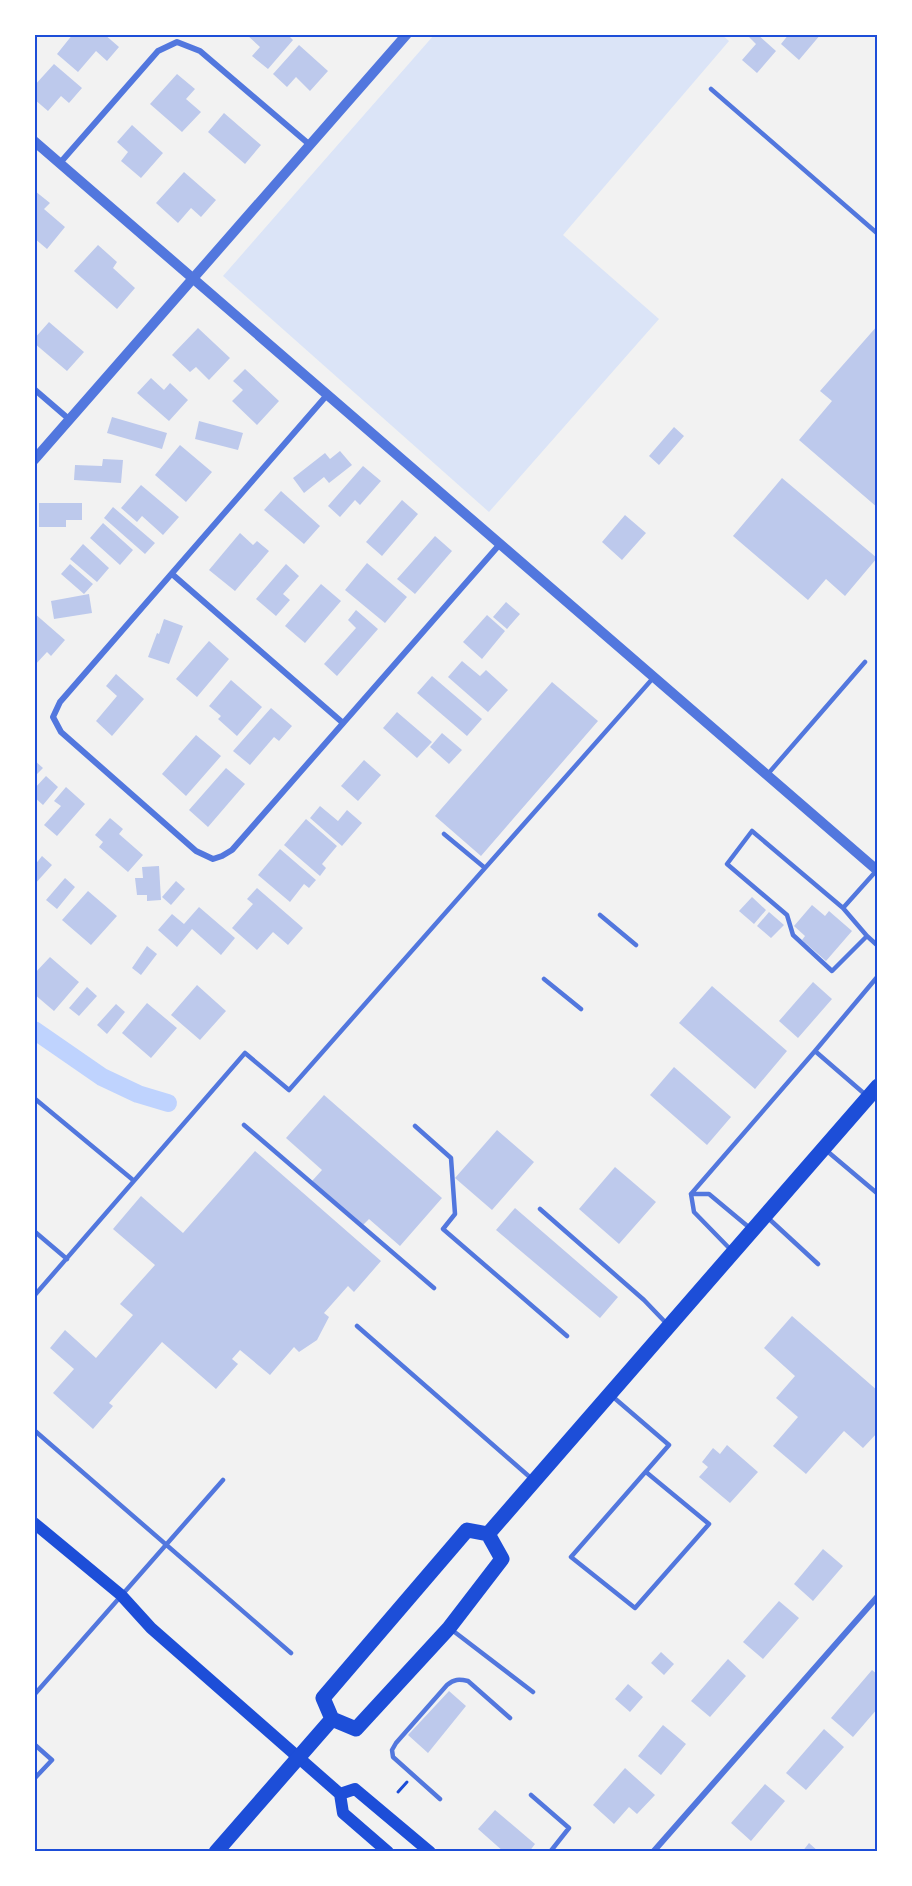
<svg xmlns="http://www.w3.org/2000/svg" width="912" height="1886" font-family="Barlow,sans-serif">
<rect width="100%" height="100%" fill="#f2f2f2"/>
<path fill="#dbe4f7" d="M721,34L729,41L563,235L659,319L489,512L223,276L434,35Z"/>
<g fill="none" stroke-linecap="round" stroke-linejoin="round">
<path stroke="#bfd3fe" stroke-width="18" d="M34,1030L102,1077L138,1094L168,1103"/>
</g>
<path fill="#bdc9ec" d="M73,34H104L119,47L107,61L96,51L78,72L57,54Z
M246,34H287L293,40L268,69L252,56L260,47Z
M752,34H757L776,51L757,73L742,60L756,44L749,37Z
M789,34H821L799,60L781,44Z
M299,45L328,71L310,91L296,77L287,87L273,74Z
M54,64L82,88L69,103L61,96L48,111L34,99V86Z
M177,74L195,89L186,99L201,112L182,132L150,104Z
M224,113L261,145L245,164L208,132Z
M132,125L163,153L141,178L121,161L128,152L117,142Z
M184,172L216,200L201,217L191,208L178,223L156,203Z
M35,191L50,203L44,209L65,227L47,249L34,238Z
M98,245L117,262L113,268L135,288L117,309L74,271Z
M49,322L84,352L67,371L34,343V339Z
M878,325V508L799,440L832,401L820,391Z
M198,328L230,358L209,380L196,367L190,372L172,355Z
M245,369L279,401L257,425L232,401L243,390L233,381Z
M151,378L164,390L170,383L188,400L169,421L137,393Z
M112,417L167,433L162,449L107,433Z
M199,421L243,433L238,450L195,439Z
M674,427L684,436L659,465L649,456Z
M180,445L212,472L186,502L155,475Z
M340,451L352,465L329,483L324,477L304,493L293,478L325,453L330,459Z
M103,459L123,460L121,483L74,480L75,465L102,466Z
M363,466L381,481L360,505L355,500L340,517L328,506Z
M782,478L877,558L845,596L826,579L808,600L733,536Z
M141,485L179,517L163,535L142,516L137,522L121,508Z
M281,491L320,526L304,544L264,510Z
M402,500L418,514L382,556L366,542Z
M39,503H82V520H66V527H39Z
M113,507L155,543L145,554L104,518Z
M625,515L646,533L622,560L602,542Z
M103,523L133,550L120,565L90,538Z
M240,533L253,545L257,541L269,551L235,591L209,570Z
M435,536L452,551L415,594L397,579Z
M83,544L109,568L97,582L70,559Z
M367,563L407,597L385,623L345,590Z
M70,564L93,584L84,594L61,574Z
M286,564L299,576L283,594L290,600L276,616L256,599Z
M321,584L341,601L305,643L285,626Z
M89,594L92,613L54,619L51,601Z
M506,602L520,614L507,629L493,617Z
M356,610L378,629L337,676L324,664L356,628L348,620Z
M34,613L65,640L51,656L47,652L34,666Z
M487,615L505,631L482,659L463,642Z
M164,619L183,626L169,664L148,657L157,633L159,634Z
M209,641L229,659L197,697L176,679Z
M462,661L480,676L486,670L508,690L488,712L448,677Z
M116,674L144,699L112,736L96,721L117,696L106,686Z
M432,676L482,719L467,736L417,693Z
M231,680L262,707L237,736L218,719L221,716L209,706Z
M552,682L598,721L481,856L435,816Z
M271,708L292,726L279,741L274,737L250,765L233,751Z
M397,712L432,742L417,758L383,728Z
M442,733L462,750L449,764L430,747Z
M196,735L221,756L186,796L162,774Z
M34,760L43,768L34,777Z
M364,760L381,775L358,801L341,786Z
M226,768L245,784L208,827L189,810Z
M46,776L58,787L43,805L34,797V789Z
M66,787L85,804L57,836L44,825L61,806L54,801Z
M320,806L338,821L347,810L362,823L342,846L310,818Z
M110,818L123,829L119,834L143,855L128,872L99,847L103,842L95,835Z
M306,819L337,846L322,864L326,868L320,876L284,845Z
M280,849L316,880L309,888L304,884L290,902L258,875Z
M42,856L52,865L34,885V866Z
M159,866L161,900L147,901V895H137L135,878H143L142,867Z
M65,878L75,887L57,909L46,900Z
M176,881L185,889L171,905L162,897Z
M257,888L303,928L288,945L273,932L257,950L232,928L253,904L247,899Z
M88,891L117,916L91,945L62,920Z
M752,897L766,910L754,924L739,911Z
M812,905L825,916L829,911L852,931L826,961L802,940L805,936L794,926Z
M199,907L235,938L221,955L192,929L177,947L158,930L172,914L184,924Z
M769,912L784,925L771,938L757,926Z
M147,946L157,954L141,975L132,968Z
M50,957L79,982L54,1011L34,994V974Z
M813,982L832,999L798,1038L779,1021Z
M197,985L226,1011L200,1040L171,1015Z
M712,986L787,1051L755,1089L679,1023Z
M87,987L97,996L79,1016L69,1008Z
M147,1003L177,1028L151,1058L122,1033Z
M116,1004L125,1012L107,1034L97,1025Z
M674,1067L731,1117L707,1145L650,1095Z
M324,1095L442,1198L400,1246L369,1219L363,1225L312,1181L322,1170L286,1138Z
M497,1130L534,1162L492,1210L455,1178Z
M255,1151L381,1261L354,1292L348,1286L324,1313L329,1317L317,1340L299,1352L294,1347L270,1375L240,1350L232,1359L238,1364L216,1389L162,1342L109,1403L113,1406L93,1429L53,1393L74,1369L50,1348L65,1330L96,1358L133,1315L120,1304L155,1265L113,1229L141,1196L183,1233Z
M615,1167L656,1202L619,1244L579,1209Z
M515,1208L618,1297L600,1318L496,1230Z
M792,1316L878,1391V1432L863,1448L844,1431L806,1474L773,1446L798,1417L776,1398L795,1376L764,1348Z
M727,1445L758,1472L730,1503L699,1477L708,1467L702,1462L713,1448L720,1454Z
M823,1549L843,1566L813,1601L794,1584Z
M779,1601L799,1618L763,1659L743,1642Z
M661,1652L674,1664L664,1675L651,1663Z
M728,1659L746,1676L710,1717L691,1701Z
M872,1670L878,1675V1708L853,1737L831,1718Z
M628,1684L643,1697L630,1712L615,1699Z
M449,1691L466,1706L428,1753L408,1735Z
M663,1725L686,1744L661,1775L638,1756Z
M824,1729L844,1747L806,1790L786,1773Z
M625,1768L655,1795L637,1814L629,1807L614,1824L593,1805Z
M765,1784L785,1801L751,1841L731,1823Z
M495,1810L535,1844L529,1852H504L478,1829Z
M809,1843L819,1852H802Z"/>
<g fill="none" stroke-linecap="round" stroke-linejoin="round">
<path stroke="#1d4ed8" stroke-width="3" d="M398,1792L407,1782"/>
<path stroke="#5277de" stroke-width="4.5" d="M711,89L878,234
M767,775L865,662
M444,834L485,868L654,677
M877,870L843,908L752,831L727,864L787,915L793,935L832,971L867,936L878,946
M843,908L867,936
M600,915L636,945
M544,979L581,1009
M867,1096L815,1051L878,976
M34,1098L133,1180
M244,1125L434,1288
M415,1126L451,1158L455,1214L443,1229L567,1336
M827,1151L878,1194
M691,1194L815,1051
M691,1194L694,1212L732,1251
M691,1194H709L751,1229
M540,1209L644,1300L667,1324
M767,1217L818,1264
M34,1231L67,1259
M34,1296L245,1053L289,1090L485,868
M357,1326L532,1479
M612,1396L669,1445L571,1557L635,1608L709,1524L646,1472
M34,1430L291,1653
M452,1630L533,1692
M34,1695L223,1480
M34,1744L52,1760L34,1779
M531,1795L569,1828L550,1852
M440,1799L393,1757L392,1750L396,1743L447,1685C454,1679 459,1679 468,1681L510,1718"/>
<path stroke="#5277de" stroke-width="6" d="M60,163L158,51L177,42L200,51L310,145
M34,389L70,420
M327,395L60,702L53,717L61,732L196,851L213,859L222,856L232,850L500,544
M172,574L343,723
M653,1852L878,1596"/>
<path stroke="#5277de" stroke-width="10" d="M34,141L878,871
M34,460L407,34"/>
<path stroke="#1d4ed8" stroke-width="12" d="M34,1523L121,1595L151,1628L340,1794L343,1813L388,1852
M340,1794L355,1789L430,1852"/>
<path stroke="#1d4ed8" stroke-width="15" d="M467,1530L488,1534L502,1559L449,1628L356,1729L332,1719L323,1698Z
M488,1534L878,1086
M216,1852L332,1719"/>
</g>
<rect width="912" height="1886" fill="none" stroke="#ffffff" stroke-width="72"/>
<rect x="36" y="36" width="840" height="1814" fill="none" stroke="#1d4ed8" stroke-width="2"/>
</svg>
